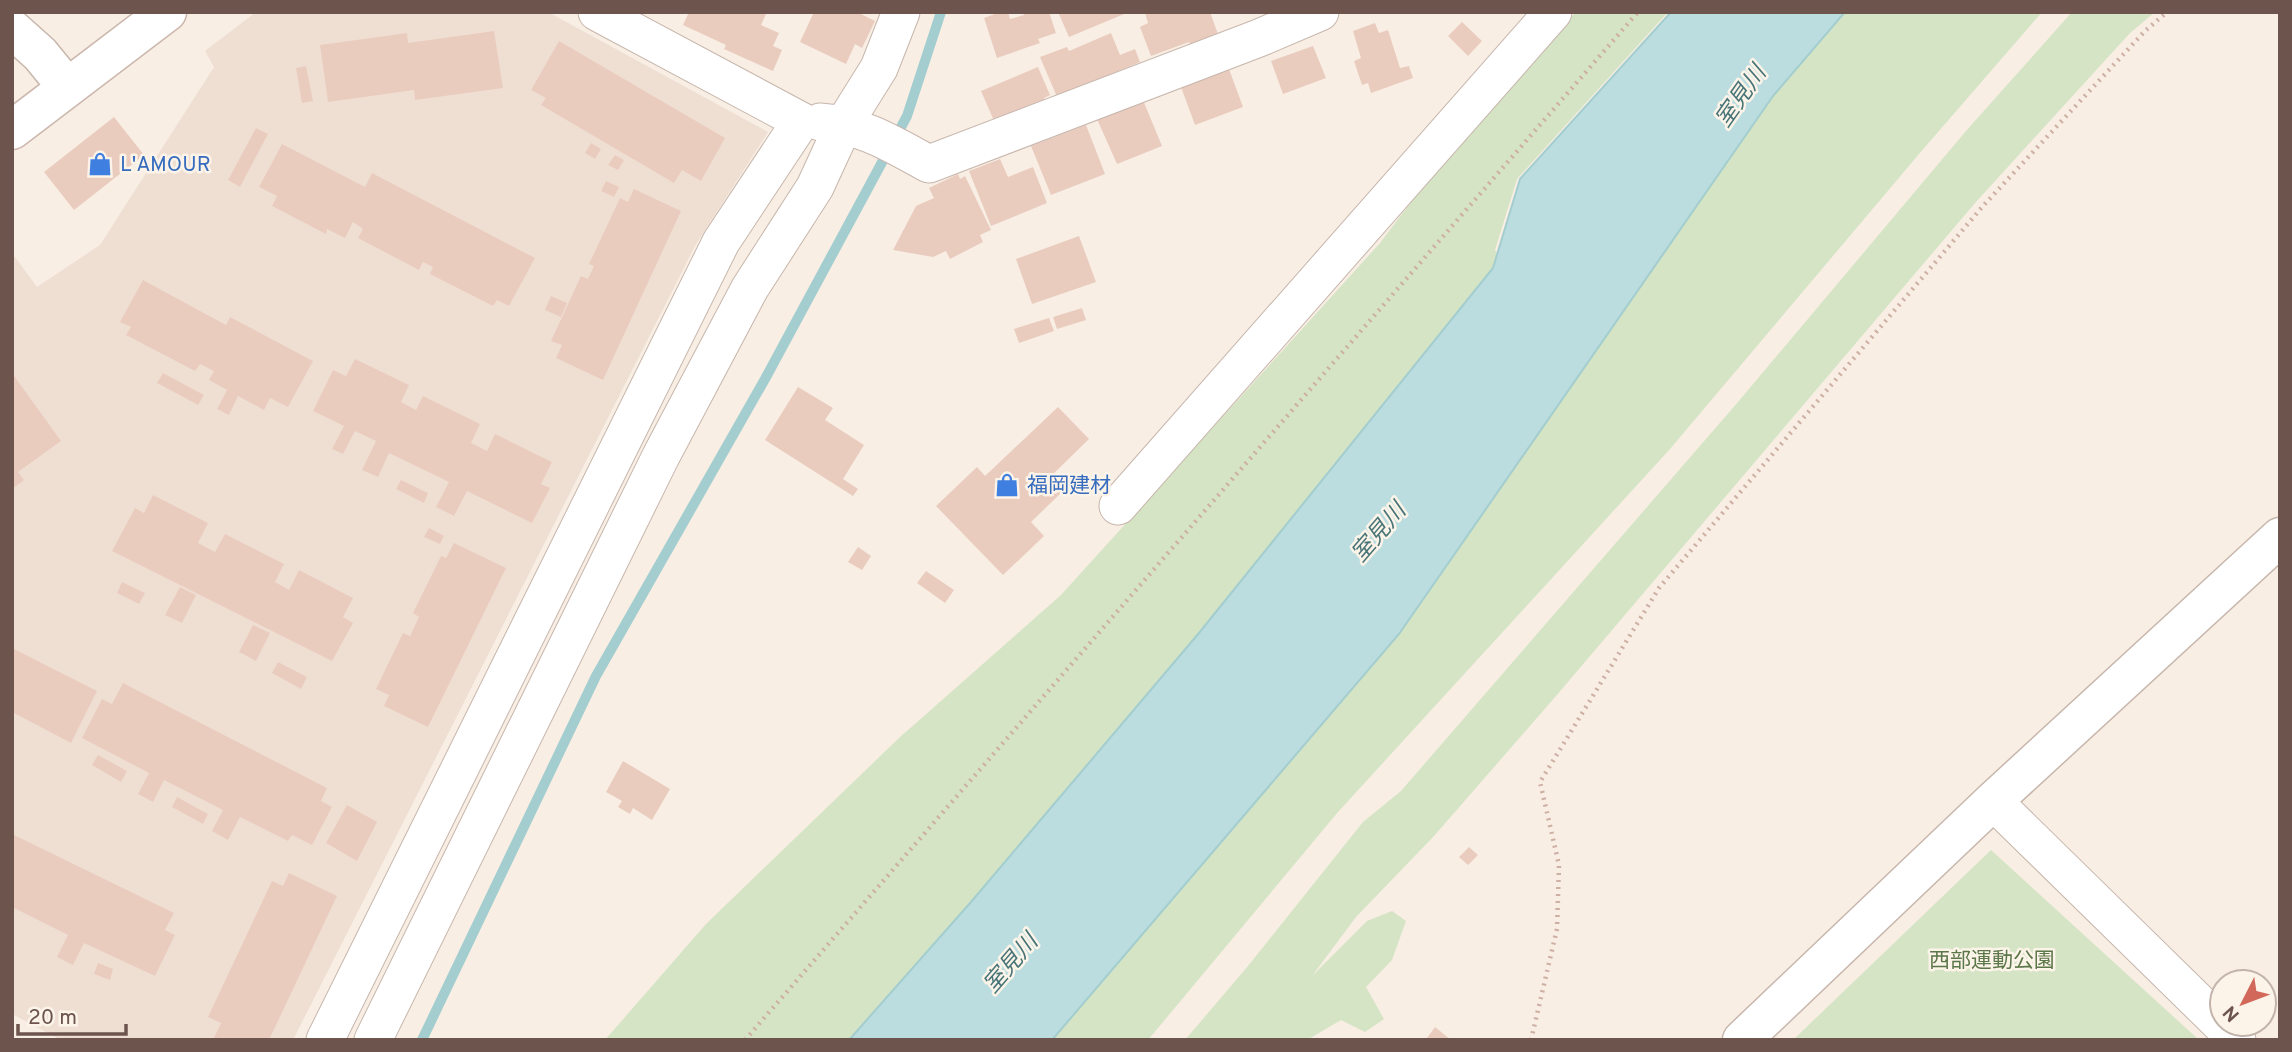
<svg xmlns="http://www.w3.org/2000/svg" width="2292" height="1052" font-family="Overpass,'Noto Sans JP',sans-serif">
<rect width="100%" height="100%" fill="#f8eee4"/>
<path fill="#efdfd3" d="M256,12H548L768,132L695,246L293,1040H61L12,1014V253L37,287L100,245L214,67L205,51Z"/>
<path fill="#d4e4c4" d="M1576,12H1668L1517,179L1495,250L1513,275L870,1040H605L706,924L899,738L1061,595L1380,243L1449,152Z
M1824,12H2042L1919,154L1670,449L1338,812L1148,1040H1025Z
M2072,12H2155L2130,33L1975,203L1556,696L1434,836L1356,917L1312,976L1367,921L1392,911L1406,921L1392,960L1366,987L1384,1019L1365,1032L1341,1020L1307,1040H1185L1248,966L1363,822L1401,791L1738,402L1966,131Z
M1991,850L2199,1040H1793Z"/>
<path fill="#bbdddf" stroke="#a3cdcf" stroke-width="2" d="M1671,12H1845L1773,96L1399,634L1052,1040H849L971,902L1199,633L1493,268L1520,179Z"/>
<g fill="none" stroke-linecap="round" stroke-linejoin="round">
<path stroke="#a3cdcf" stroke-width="10" d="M422,1040L596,676L765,379L907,116L941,12"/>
</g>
<path fill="#eaccbf" d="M689,12H761L766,14L761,25L779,33L773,46L782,50L773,71L724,49L726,45L683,25Z
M814,12H857L875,21L862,48L855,44L846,64L800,42Z
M1000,12H1008L1010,19L1024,15L1023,12H1049L1056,33L1038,39L1040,43L997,58L984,18Z
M1058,12H1129L1069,37Z
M1210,12L1219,37L1192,48L1189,42L1151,56L1140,27L1148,23L1145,13Z
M1462,22L1482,41L1468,56L1448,36Z
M1375,23L1379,33L1388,30L1400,68L1409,66L1413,78L1371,93L1368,83L1362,85L1354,61L1361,58L1353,31Z
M494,31L503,88L415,100L414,90L328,102L320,45L407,33L408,43Z
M1111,33L1120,55L1135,49L1140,62L1057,97L1040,57L1067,47L1069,51Z
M559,41L725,138L701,181L682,170L674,183L541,105L546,98L531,90Z
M1313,46L1326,78L1283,94L1271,61Z
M306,66L313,101L302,103L296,68Z
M1038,67L1050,95L1044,98L1048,108L998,130L981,91Z
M1229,69L1243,107L1195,125L1181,87Z
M1143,100L1162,146L1117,164L1097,119Z
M114,117L144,155L74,210L44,172Z
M1086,125L1105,174L1051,195L1031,146Z
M256,128L268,134L240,187L228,180Z
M591,143L601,149L595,159L585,153Z
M282,144L365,187L372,173L535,258L509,306L497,300L493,306L430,274L433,267L423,262L419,270L358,238L363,229L353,222L345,238L327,229L326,234L272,206L277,196L259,187Z
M615,155L624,160L618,170L608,165Z
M1000,159L1008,177L1033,167L1047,203L991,226L969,171Z
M958,174L960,179L965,176L991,230L980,235L983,242L950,259L946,251L933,257L893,250L916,206L934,198L929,188Z
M606,181L619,187L614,197L601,191Z
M634,189L681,211L603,380L556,358L562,345L551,341L581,276L588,279L594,266L589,264L620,198L628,202Z
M1079,236L1096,282L1032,304L1016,259Z
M143,280L226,325L230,317L313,361L288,407L270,398L264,410L238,396L229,415L217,409L227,390L209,380L214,371L200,364L195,371L126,335L131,327L120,322Z
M551,296L567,303L561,317L545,310Z
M1082,308L1086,320L1057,329L1053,317Z
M1049,318L1054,331L1019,343L1014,329Z
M355,359L409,385L401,402L416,410L423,396L480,424L471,443L487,451L495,434L552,462L541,484L550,488L532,523L467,491L454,516L436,507L449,482L389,453L378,477L362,470L376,441L355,431L343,454L332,449L344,426L313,411L333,370L346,376Z
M12,373L61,441L18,472L24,480L12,489Z
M163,373L204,395L198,405L157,383Z
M798,387L833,408L825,420L864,445L843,479L858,489L853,496L765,440Z
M1058,407L1089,439L1049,478L1062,492L1031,522L1044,536L1003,575L936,506L977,467L985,476Z
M401,480L428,493L424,503L396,489Z
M153,495L208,523L198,543L215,552L225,534L284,564L275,582L289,590L299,570L353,598L343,617L353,623L332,661L112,551L135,508L144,513Z
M429,528L444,536L440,544L424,537Z
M454,543L506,568L428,727L384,706L389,695L376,689L403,633L410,636L419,617L413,613L441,556L446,558Z
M858,547L871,556L862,570L848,562Z
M926,571L954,590L945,603L917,583Z
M122,582L145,593L139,604L117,593Z
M180,587L196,595L182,623L165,615Z
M253,625L270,633L256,661L239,652Z
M12,648L97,691L71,743L12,712Z
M278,662L307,677L301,689L272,673Z
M123,683L327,788L321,801L332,807L312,845L292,835L288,841L240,817L228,840L212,831L223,810L164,780L153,802L138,794L149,773L82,738L102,699L112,704Z
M98,755L127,771L121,782L92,765Z
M623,761L670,789L652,820L633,808L630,814L618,807L622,801L606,792Z
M177,797L208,814L203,824L172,807Z
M347,805L377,822L357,861L326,843Z
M12,834L174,913L165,930L175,935L155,976L84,943L73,965L57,957L68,935L14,908L12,913Z
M1469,847L1478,855L1468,865L1459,857Z
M289,873L337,896L269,1040H217L214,1038L221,1023L208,1017L272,881L283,886Z
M98,963L113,969L110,980L94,974Z
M1435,1027L1451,1040L1427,1038Z"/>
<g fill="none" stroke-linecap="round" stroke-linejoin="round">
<g stroke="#c7b6ac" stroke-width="39">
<path id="minor" d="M820,122C862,125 892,144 929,164L1259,38L1320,12
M1118,506L1553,12
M1993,801L2237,1040
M325,1040L721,242L801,121L597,12
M373,1040L661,456L750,288L815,187L844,124L879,68L901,12"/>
</g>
<g stroke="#c7b6ac" stroke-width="41">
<path id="tertiary" d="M12,29L40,54L67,87
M1742,1040L1993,801L2280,537"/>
</g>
<g stroke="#ccb7ad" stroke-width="41">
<path id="secondary" d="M12,130L167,12"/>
</g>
<path stroke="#ceafa3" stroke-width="4.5" stroke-dasharray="2 5" stroke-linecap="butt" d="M745,1040L1638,12
M1531,1040L1557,929L1559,865L1540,782L1659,588L1983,206L2145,31L2167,12"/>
<use href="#minor" stroke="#fff" stroke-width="37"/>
<use href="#tertiary" stroke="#fff" stroke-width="38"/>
<use href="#secondary" stroke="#fff" stroke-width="38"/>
</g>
<defs>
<g id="shop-bare" transform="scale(1.89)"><path d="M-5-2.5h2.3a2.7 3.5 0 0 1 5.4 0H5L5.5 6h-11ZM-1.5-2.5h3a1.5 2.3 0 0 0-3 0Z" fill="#3f7fe0" stroke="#fcf3e9" stroke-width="2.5" paint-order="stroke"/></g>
</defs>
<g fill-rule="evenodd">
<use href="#shop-bare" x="100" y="164"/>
<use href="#shop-bare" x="1007" y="485"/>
</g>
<g text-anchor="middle" stroke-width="5" stroke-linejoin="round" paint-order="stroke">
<g font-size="21" fill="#366cbe" stroke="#fcf3e9" text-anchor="start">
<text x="120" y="171">L'AMOUR</text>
<text x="1027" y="492">福岡建材</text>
</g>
<g font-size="21" fill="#5c774a" stroke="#fcf3e9">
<text x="1992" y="967">西部運動公園</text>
</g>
<g font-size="23" font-style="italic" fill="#477477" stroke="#fcf3e9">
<text transform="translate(1740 96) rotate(-55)" y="8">室見川</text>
<text transform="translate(1378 532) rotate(-49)" y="8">室見川</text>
<text transform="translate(1010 963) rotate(-49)" y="8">室見川</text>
</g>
</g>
<rect width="2292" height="1052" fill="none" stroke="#6d554d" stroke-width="28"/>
<g transform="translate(2243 1003) rotate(228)"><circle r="33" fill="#fcf3e9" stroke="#c3b4ab" stroke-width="2"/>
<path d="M0-5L12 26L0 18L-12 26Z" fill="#d26859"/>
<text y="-10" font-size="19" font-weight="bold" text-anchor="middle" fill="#6d554d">N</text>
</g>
<path d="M18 1024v10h108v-10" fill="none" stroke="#6d554d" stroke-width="3.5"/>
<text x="28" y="1024" font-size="21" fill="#6d554d" stroke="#fcf3e9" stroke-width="5" paint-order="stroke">20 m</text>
</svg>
